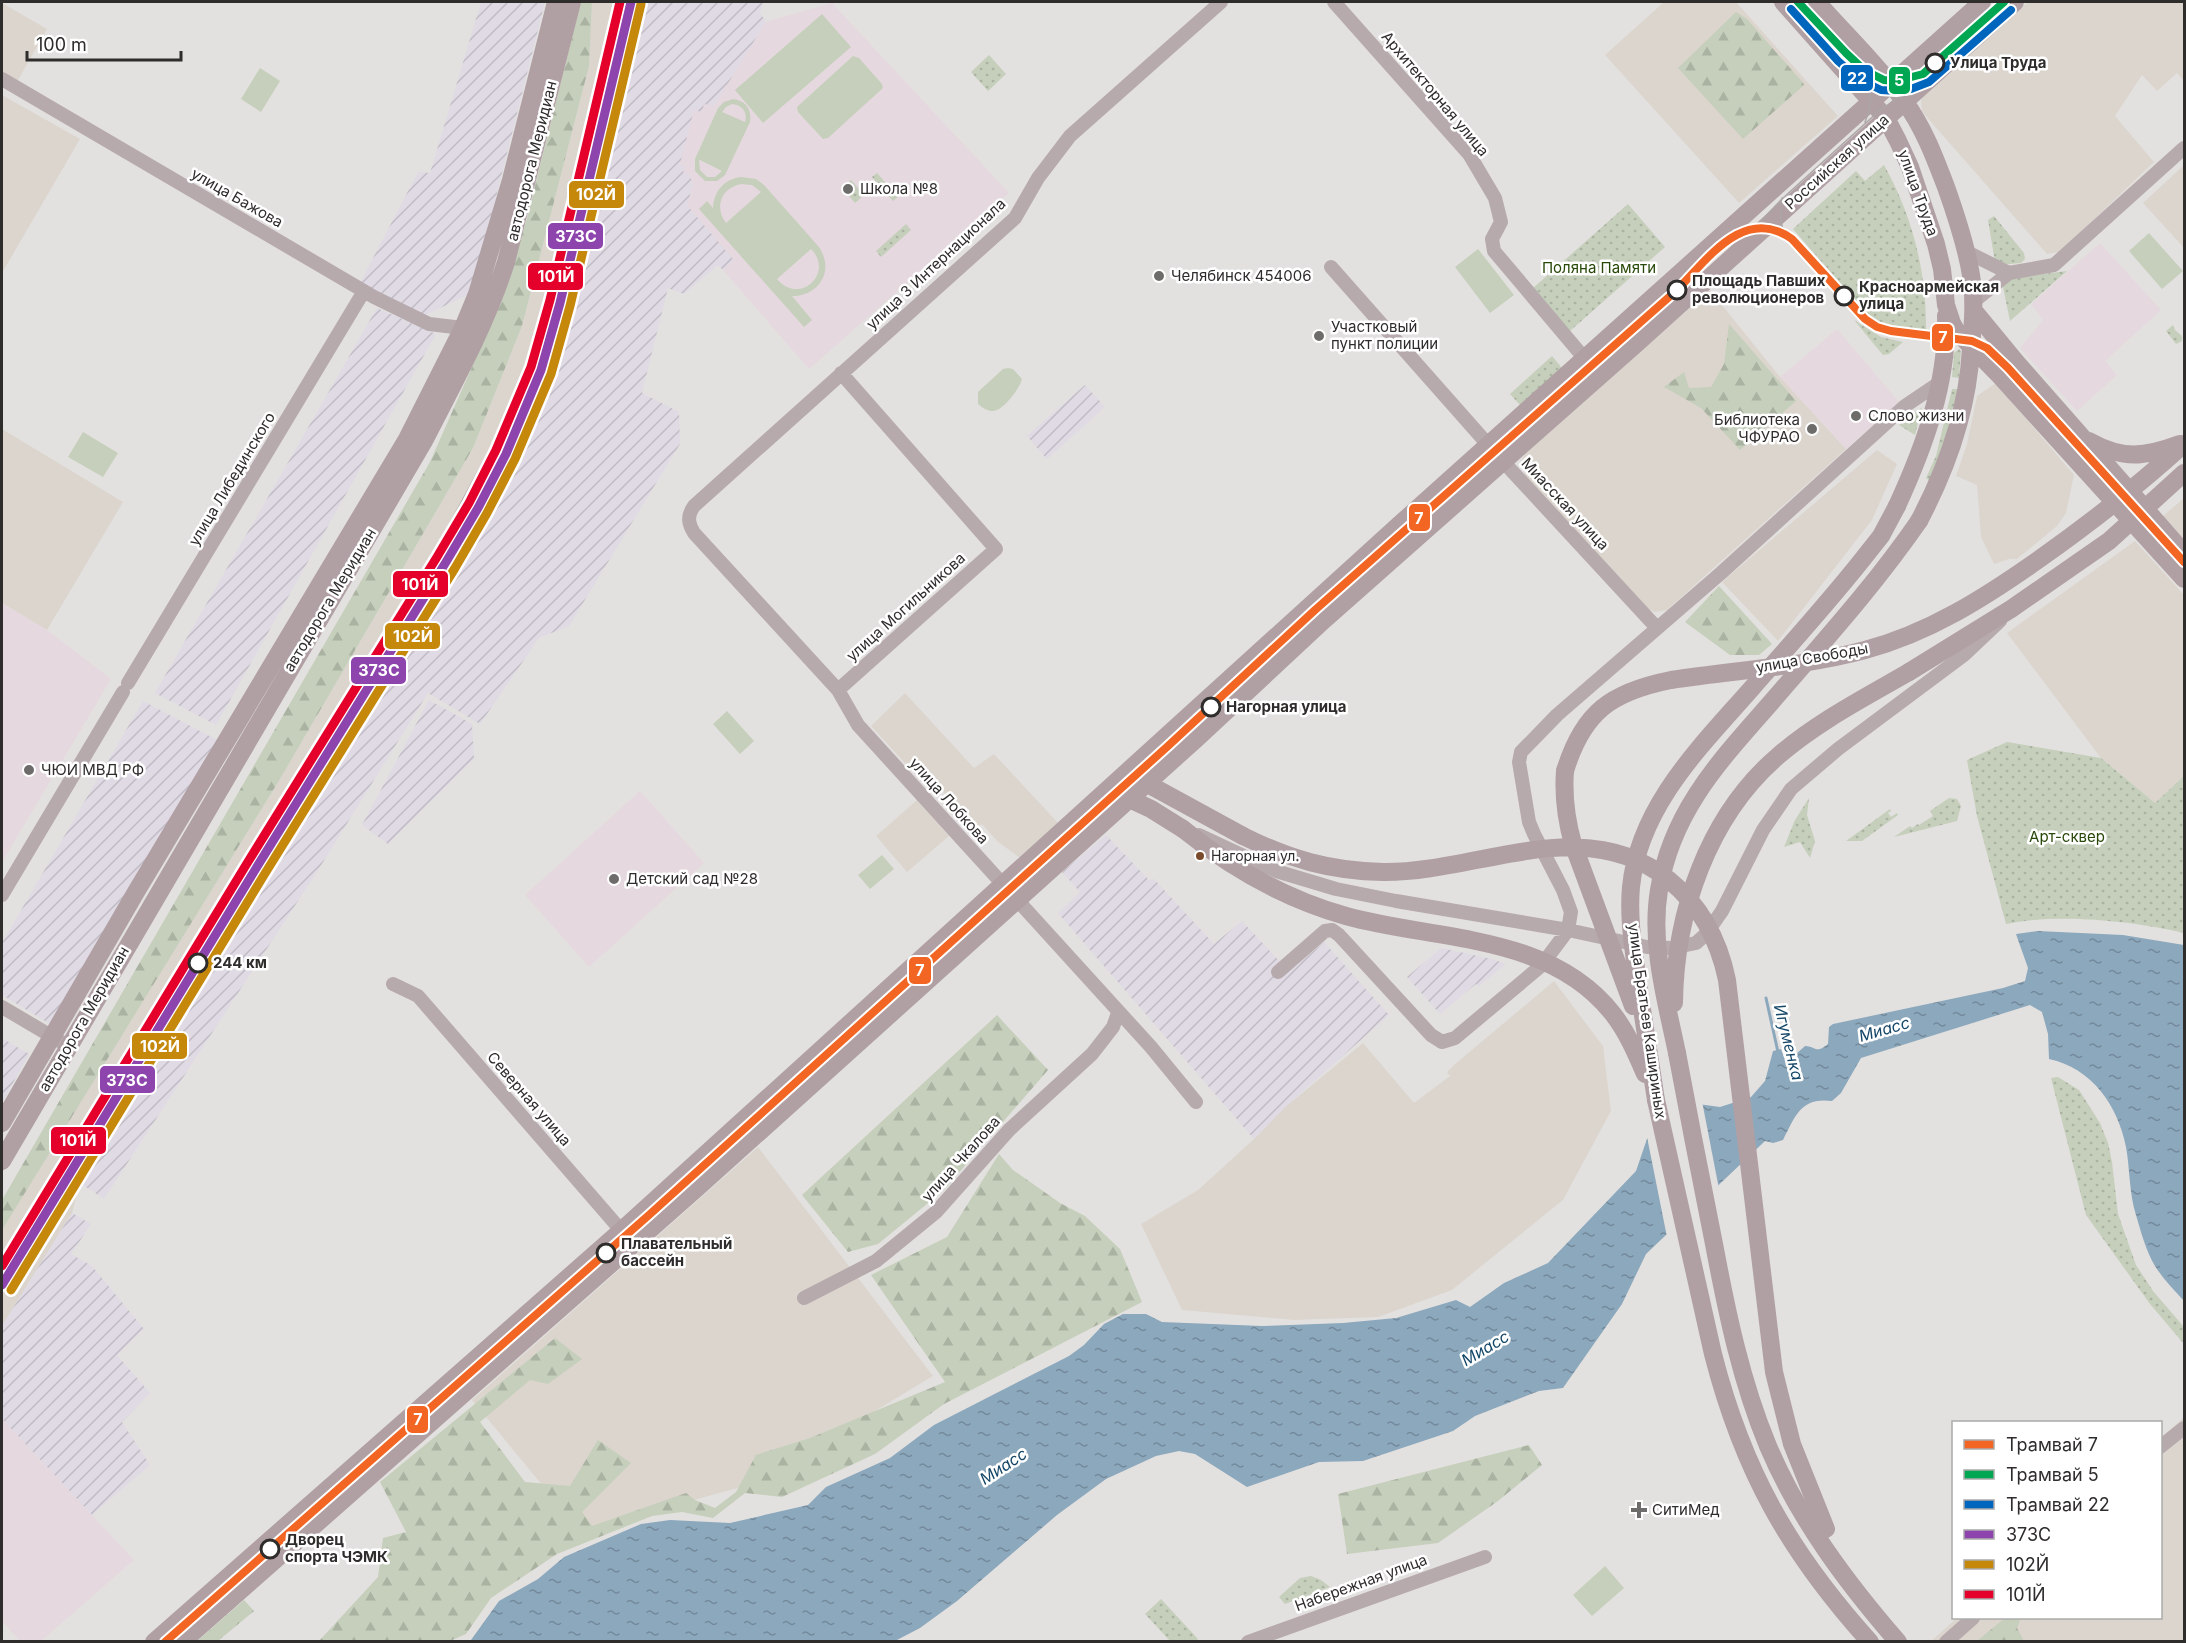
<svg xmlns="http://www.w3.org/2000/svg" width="2186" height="1643" font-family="Inter,sans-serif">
<defs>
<pattern id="industrial-furrows" width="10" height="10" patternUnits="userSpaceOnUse" patternTransform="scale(1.5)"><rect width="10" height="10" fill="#dfdae4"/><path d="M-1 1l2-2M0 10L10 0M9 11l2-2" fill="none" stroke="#c0bbc4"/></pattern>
<pattern id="green-dots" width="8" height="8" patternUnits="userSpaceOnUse" patternTransform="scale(1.5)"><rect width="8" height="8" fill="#c5cfbb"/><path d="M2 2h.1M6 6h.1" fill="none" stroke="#aab2a1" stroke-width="1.8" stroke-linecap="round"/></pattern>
<pattern id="forest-firs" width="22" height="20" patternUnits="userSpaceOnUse" patternTransform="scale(1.5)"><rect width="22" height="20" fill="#c5cfbb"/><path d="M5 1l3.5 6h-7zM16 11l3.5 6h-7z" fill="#aab2a1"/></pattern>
<pattern id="water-ripples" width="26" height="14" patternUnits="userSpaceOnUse" patternTransform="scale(1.5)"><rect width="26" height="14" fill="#8ca8bd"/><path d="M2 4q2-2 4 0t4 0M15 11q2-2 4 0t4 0" fill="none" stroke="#73899a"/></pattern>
</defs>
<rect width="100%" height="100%" fill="#e3e1df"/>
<path fill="#dbd5ce" d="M592,2H644L536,417L484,521L291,841L262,881L80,1183L72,1213L2,1326V1228L280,779L473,448L522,326L589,66Z
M1664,2H1736L1838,116L1739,203L1605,55Z
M2028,2H2184V81L2177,73L2157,91L2142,75L2115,116L2154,162L2065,247L2058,252L2047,254L1931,122L1922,111L1921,103L1922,94L1928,88Z
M2,3L47,29L17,82L2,73Z
M2,95L80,139L2,273Z
M2184,165V248L2143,203Z
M1710,290L1780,377L1846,449L1667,610L1655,612L1645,608L1525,475L1520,463L1527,451Z
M1996,383L2074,475L2066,513L2057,526L2017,559H2009L1994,564L1981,537L1977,485L1956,476L1967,444L1977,396Z
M2,429L123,502L47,630L2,603Z
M1877,450L1897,464L1872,520L1778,641L1722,582Z
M2184,498V540L2163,516Z
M2135,541L2184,595V776L2155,803L2101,758L2007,633Z
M905,693L974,768L994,754L1061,826L1020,858L997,841L982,824L970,834L942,804L948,796L940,789L935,796L871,726Z
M917,800L949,836L907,872L876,836Z
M1554,981L1603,1046L1611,1111L1563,1200L1452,1290L1378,1317L1294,1320L1182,1310L1141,1224L1198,1190L1254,1139L1284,1108L1363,1043L1414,1103L1450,1076L1447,1072L1455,1064Z
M758,1147L933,1376L756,1483L580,1531L472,1400Z
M2184,1417V1641L1930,1642L1957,1618H2160L2161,1438Z"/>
<path fill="url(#industrial-furrows)" d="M481,2H545L472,293L425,315L360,283L418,172L430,173Z
M644,2H763L760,13L766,22L714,107L702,112L680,164L684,166L690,175L693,185L687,205L734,260L723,270L718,265L684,294L668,288L642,393L679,412L680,444L569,626L539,638L480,724L428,693L320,867L104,1199L80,1183L133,1083L262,881L291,841L484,521L536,417Z
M377,308L436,334L216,725L155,693Z
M1085,385L1105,407L1047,459L1027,436Z
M429,700L472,724L474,759L388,844L362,825Z
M143,701L219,741L50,1024L2,995V943Z
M1106,835L1149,880L1154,879L1214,944L1242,921L1283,965L1282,977L1324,942L1389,1015L1284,1108L1254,1139L1058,913L1080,892L1062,872Z
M1441,948L1492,959L1506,964L1479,986L1476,984L1440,1014L1407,977Z
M2,1038L29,1054L2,1103Z
M72,1213L91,1224L71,1254L92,1266L144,1329L117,1355L150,1393L122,1422L150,1465L92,1515L2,1419V1326Z"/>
<path fill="#e5d8de" d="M832,3L1009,193L809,369L723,270L734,260L687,205L693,185L690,175L683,172L684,166L680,164L694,110L702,112L704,104L714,106L766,22Z
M2100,243L2161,310L2105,361L2117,375L2077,411L2020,348L2043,320L2031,304Z
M1837,329L1899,402L1846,449L1780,377Z
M2,603L47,630L111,679L2,862Z
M640,791L704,863L589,967L525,895Z
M2,1419L134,1560L41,1641H20L2,1621Z"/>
<path fill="url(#green-dots)" d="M989,55L1006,74L988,91L971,72Z
M1884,165C1913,217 1927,273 1926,333L1885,327L1869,316L1793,229L1856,171L1865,181Z
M877,173L898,197L893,201L872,177Z
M851,180L864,195L855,203L842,188Z
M1628,204L1665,247L1570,331L1532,289Z
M1994,216L2024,253L2025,259L2021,263L1998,265L1995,262L1988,220Z
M906,224L911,230L881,257L876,251Z
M2067,271L2010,321L2003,287L2010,278Z
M1854,320L1881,337L1903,342L1889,354L1883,355Z
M2173,325L2175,330L2182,336V341L2176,344L2166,331Z
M1959,349L1961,351L1959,378L1952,377L1954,353Z
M1552,356L1562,368L1520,405L1510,394Z
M1952,389H1960L1954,418L1931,482L1926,478L1936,456Z
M1922,407L1915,435L1899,425Z
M2007,742L2101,758L2155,803L2184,776V933C2133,921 2057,913 2006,924L1977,816L1967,760Z
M1809,798L1807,815L1815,841L1810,858L1800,842L1784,847L1795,820Z
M1949,798L1957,799L1961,806L1957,821L1894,837L1910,826L1912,828L1918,824L1919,825L1933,816L1930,811Z
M1890,809L1891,811L1888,813L1891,817L1897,813L1898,815L1862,841H1846Z
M2058,1077L2079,1090L2100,1123L2108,1143L2112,1162L2118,1214L2136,1265L2153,1291L2184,1327V1344L2150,1304L2086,1215L2051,1078Z
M1311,1576L1321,1580L1330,1587L1285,1604L1279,1597L1300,1578Z
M1161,1599L1198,1639L1195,1641H1170L1145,1614Z"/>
<path fill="url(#forest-firs)" d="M581,2H592L589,66L522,326L473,448L280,779L2,1230V1200L430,462L494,317L526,222Z
M1736,12L1747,19L1804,84L1803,86L1743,139L1678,68Z
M1729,324L1796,401L1740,450L1701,408L1664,387L1684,372L1689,388L1711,387L1724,364Z
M1719,586L1772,644L1759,655H1730L1685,622Z
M997,1015L1048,1070L944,1190L878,1244L848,1252L802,1195Z
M999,1154L1013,1170L1060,1203L1085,1216L1120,1249L1142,1302L944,1404L875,1454L782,1497L745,1493L713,1518L682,1512L652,1516L557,1554L491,1598L466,1634L450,1641H319L378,1577L383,1538L406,1532L380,1482L555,1338L582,1359L548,1384L530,1380L480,1422L525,1482L570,1486L598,1440L631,1463L582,1512L592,1526L686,1493L695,1500L715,1508L736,1492L756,1455L810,1438L945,1382L871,1275L947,1237Z
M1529,1445L1542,1465L1498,1501L1438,1543L1347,1554L1338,1494Z
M244,1600L254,1611L218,1641L196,1642Z
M2005,1618H2018L2020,1620L2017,1628L2024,1641H1977Z"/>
<path fill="#c5cfbb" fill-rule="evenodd" d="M822,14L851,47L763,123L735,90Z
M853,56L859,58L882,84L883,88L828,138L823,139L798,112L797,107Z
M260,68L280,81L261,112L241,99Z
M733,99C746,101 752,109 750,122L725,175L717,181H705L695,171V159L718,108L724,102ZM732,104C742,105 748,112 745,122L722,112L726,107ZM699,160H700L722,171L715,177H707L700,170Z
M741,177L756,179L764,185L819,247C835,271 819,296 792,296L812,320L804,327L699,209L707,201L713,208C714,191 724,179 741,177ZM741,184L752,185L761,192L726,223C714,207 721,188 741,184ZM811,249C835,273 799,306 777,279Z
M2149,233L2183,271L2162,289L2129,251Z
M1478,249L1514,295L1490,313L1455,267Z
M1008,368L1013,369L1022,379C1020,388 1006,406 997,410C989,413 983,408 978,404V392L1003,369Z
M83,432L118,453L103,477L68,457Z
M727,711L754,741L740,754L713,724Z
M882,855L894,869L870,889L858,875Z
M1605,1566L1624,1588L1592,1616L1573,1595Z"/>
<path fill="url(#water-ripples)" d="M2038,931L2123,935L2184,945V1301C2174,1290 2163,1279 2155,1266C2146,1251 2141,1232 2136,1215C2129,1193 2130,1169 2126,1147C2118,1106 2092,1068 2049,1059L2048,1034L2042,1012L2030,1005L1861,1058L1841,1093L1832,1101C1800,1097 1795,1117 1783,1140L1773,1143L1765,1141L1646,1254L1622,1304L1563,1388L1539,1391L1475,1416L1453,1431L1363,1461L1319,1462L1247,1487L1195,1454L1179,1451L1156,1456L1106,1479L1057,1515L957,1601L920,1628L895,1641L467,1642L471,1640L499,1601L538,1579L564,1557L641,1524L670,1520L730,1523L808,1505L826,1487L890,1458L934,1425L1069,1356L1084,1345L1104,1324L1123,1314H1146L1162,1322L1262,1326L1343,1323L1396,1318L1456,1300L1470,1307L1504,1283L1548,1263L1636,1171L1650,1130L1698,1104L1720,1107L1751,1097L1765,1081L1773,1051L1781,1049L1786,1063L1805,1046C1818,1047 1815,1054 1828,1044L1829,1027L1833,1024L2003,988L2025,981L2028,968L2016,934Z"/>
<path fill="#e3e1df" d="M1698,1101H1702L1719,1189L1667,1237L1646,1132L1648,1128L1676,1103Z"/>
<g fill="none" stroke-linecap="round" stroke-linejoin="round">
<path stroke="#8ca8bd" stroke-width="3" d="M1766,998L1778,1052"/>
<path stroke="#b7aaad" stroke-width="14" d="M1334,2L1469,154L1495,198L1501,222L1492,239L1494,251L1585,359
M2,79L374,297L429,324L463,328
M1967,252L2009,273L1973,302
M1331,267L1499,457L1657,628
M2009,273L2054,265L2184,148
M128,683L364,291
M838,690L996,549L841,373
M1199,835L1276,871L1336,889L1396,901L1568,930L1647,947L1672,948L1696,943L1706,934L1722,911L1763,830L1791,789L1838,749L1964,655L2000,621
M2,895L123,692
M1278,972L1325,931L1332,930L1339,935L1431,1035L1442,1042L1455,1038L1541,966L1568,930L1571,912L1563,890L1534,834L1529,822L1519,762L1521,752L1557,715L1721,573L1905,406L1939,383
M393,984L418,996L626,1236
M2,1007L68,1046
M1196,1102L1151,1047L858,725L838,690L694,533C688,523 687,516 694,506L1015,218L1038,178L1070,136L1221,2
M804,1298L876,1261L936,1212L1009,1130L1092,1054L1113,1027L1118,1013
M2160,1447L2184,1428
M1248,1642L1485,1557
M1946,1642L1973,1618"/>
<path stroke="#b0a0a4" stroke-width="18" d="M1783,2L1886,118L1898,141L1910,167L1936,244L1942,269L1946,305L1952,323L1957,332L2000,376L2184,579
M1817,2C1845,34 1879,66 1904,101C1923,126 1935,158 1946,187C1956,215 1966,245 1971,275C1975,299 1973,323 1971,348C1968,409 1948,466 1919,521
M1974,311L2016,362L2184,553
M2089,441C2123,460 2145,457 2180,444
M1897,506C1924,447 1948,383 1946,316
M1909,672L2011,609L2109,541L2184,473
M1565,771C1583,712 1611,692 1671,680C1735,670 1802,667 1865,650C1929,633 1984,598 2038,560C2089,524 2138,486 2184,444
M1138,776L1146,783L1243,836
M1119,794L1151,809L1183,829
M1677,1053C1689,1117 1701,1180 1714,1244C1727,1313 1741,1381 1768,1446C1799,1519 1846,1582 1898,1642
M1656,1100L1713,1354C1743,1471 1789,1552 1870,1642
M2,1123L136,892L407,439L463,328L477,294L511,180L556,2
M2,1161L424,441C454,382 486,325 506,262L572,2
M154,1642L621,1231L1399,525L1982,2
M182,1642L697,1188L1195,740L1324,620L1636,344L2015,2"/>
<path stroke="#aca5a6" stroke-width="1.5" d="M1856,58C1871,78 1875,99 1865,122
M1782,198C1779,218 1780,232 1794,248
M1731,245L1755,227L1782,199L1879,111L1900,96L1931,68"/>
<g stroke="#aca5a6" stroke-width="5">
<path id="rail" d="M2,1264L415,592L506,423L538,342L555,290L623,2"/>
</g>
<use href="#rail" stroke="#fff" stroke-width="3" stroke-dasharray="9" stroke-linecap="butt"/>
<path stroke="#b0a0a4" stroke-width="18" d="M1565,771C1563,797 1566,819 1573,844L1633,1006
M1183,829C1231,868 1286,899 1346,916C1436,941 1550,933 1613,1014C1627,1032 1636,1053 1645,1074
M1243,836C1289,859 1330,871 1383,872C1478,873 1584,811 1669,880C1701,906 1719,941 1727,980L1774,1372L1792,1444L1826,1529
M1674,1003C1675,913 1708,816 1778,756C1817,722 1864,698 1909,672
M1677,1053C1666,1000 1650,944 1659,890C1673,802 1732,749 1787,684C1833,631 1879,579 1919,521
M1656,1100C1650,1061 1644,1022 1638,983C1634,952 1628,919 1631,887C1639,806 1701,746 1752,688C1789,646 1827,604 1862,560L1881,536L1897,506"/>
<g stroke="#fff" stroke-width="14">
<path id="rail-1" d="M2,1285L255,870L446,562L478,508L506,454L541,370L560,303L631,2"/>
</g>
<g stroke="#fff" stroke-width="14">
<path id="rail-2" d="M11,1290L264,875L455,568L487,513L515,459L551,374L570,306L641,4"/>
</g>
<g stroke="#fff" stroke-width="14">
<path id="rail-3" d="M2,1266L246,865L437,557L469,503L496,450L531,367L550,300L620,2"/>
</g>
<use href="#rail-1" stroke="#8e44ad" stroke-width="9"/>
<use href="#rail-2" stroke="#c5880b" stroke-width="9"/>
<use href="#rail-3" stroke="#e4002b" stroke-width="9"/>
<g stroke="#fff" stroke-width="12">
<path id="tram-1" d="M165,1642L649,1215L1168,746L1315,610L1677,290C1708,259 1744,205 1792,239L1865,319L1877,327L1891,331L1972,341L1987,348L2008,368L2184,562"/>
</g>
<g stroke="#fff" stroke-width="12">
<path id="tram-2" d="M1798,2L1846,53L1864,70L1884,80L1896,81L1923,74L2004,2"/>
</g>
<g stroke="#fff" stroke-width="12">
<path id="tram-3" d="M1791,9L1838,61L1857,78L1881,90L1896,91L1911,89L1929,82L2011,10"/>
</g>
<use href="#tram-1" stroke="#f26522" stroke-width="8"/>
<use href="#tram-2" stroke="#00a651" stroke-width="8"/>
<use href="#tram-3" stroke="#0065bd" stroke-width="8"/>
</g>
<g fill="#fff" stroke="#2e2d2b" stroke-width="3">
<circle cx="1935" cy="63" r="9"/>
<circle cx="1677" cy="290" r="9"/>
<circle cx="1844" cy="296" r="9"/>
<circle cx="1211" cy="707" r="9"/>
<circle cx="198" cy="963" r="9"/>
<circle cx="606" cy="1253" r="9"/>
<circle cx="270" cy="1549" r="9"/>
</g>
<g fill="#6d6c6a" stroke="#fff" stroke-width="2">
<circle cx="848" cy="189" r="6"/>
<circle cx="1159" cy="276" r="6"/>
<circle cx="1319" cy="336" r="6"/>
<circle cx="1856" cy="416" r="6"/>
<circle cx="1812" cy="429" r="6"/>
<circle cx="29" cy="770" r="6"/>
<circle cx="614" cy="879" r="6"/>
<path d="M1636 1501h6v6h6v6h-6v6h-6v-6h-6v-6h6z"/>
</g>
<circle fill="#7a4b2a" stroke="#fff" stroke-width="2" cx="1200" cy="856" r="5"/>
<g text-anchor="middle" stroke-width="5" stroke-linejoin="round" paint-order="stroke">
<g font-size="14" fill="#2e2d2b" stroke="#fff" text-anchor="start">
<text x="1211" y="861">Нагорная ул.</text>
</g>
<g font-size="15" font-weight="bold" fill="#2e2d2b" stroke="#fff" text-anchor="start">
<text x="1950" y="68">Улица Труда</text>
<text x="1692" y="286">Площадь Павших<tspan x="1692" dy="17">революционеров</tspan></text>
<text x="1859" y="292">Красноармейская<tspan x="1859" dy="17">улица</tspan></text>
<text x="1226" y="712">Нагорная улица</text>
<text x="213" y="968">244 км</text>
<text x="621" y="1249">Плавательный<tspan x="621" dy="17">бассейн</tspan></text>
<text x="285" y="1545">Дворец<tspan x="285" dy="17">спорта ЧЭМК</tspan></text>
</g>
<g font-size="15" fill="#2e2d2b" stroke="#fff">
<text transform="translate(1435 94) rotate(50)" y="5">Архитекторная улица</text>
<text transform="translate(532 161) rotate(-76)" y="5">автодорога Меридиан</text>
<text transform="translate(1837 162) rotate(-42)" y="5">Российская улица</text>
<text transform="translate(1918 193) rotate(70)" y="5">улица Труда</text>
<text transform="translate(237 198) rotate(30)" y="5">улица Бажова</text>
<text transform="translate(936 264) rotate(-43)" y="5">улица 3 Интернационала</text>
<text transform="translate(232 479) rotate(-59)" y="5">улица Либединского</text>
<text transform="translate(1565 504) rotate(47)" y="5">Миасская улица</text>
<text transform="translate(330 600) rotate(-59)" y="5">автодорога Меридиан</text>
<text transform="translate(906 607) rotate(-42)" y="5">улица Могильникова</text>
<text transform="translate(1812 658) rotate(-10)" y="5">улица Свободы</text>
<text transform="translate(949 801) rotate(48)" y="5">улица Лобкова</text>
<text transform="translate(84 1019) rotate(-60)" y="5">автодорога Меридиан</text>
<text transform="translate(1647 1021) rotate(82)" y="5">улица Братьев Кашириных</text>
<text transform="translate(529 1099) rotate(49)" y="5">Северная улица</text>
<text transform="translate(961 1159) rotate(-48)" y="5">улица Чкалова</text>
<text transform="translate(1361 1583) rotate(-20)" y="5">Набережная улица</text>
</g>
<g font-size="15" fill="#2e2d2b" stroke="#fff" text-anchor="start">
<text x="860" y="194">Школа №8</text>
<text x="1171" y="281">Челябинск 454006</text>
<text x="1331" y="332">Участковый<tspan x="1331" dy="17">пункт полиции</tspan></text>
<text x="1868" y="421">Слово жизни</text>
<text x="1800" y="425" text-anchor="end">Библиотека<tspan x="1800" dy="17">ЧФУРАО</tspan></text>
<text x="41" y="775">ЧЮИ МВД РФ</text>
<text x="626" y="884">Детский сад №28</text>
<text x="1652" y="1515">СитиМед</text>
</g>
<g font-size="15" fill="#284808" stroke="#fff">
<text x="1599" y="273">Поляна Памяти</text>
<text x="2067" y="842">Арт-сквер</text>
</g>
<g font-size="16" font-style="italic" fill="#154768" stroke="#fff">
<text transform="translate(1884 1029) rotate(-16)" y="6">Миасс</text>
<text transform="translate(1789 1042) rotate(76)" y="6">Игуменка</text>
<text transform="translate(1485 1348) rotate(-31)" y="6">Миасс</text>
<text transform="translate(1003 1466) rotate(-33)" y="6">Миасс</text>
</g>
</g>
<g stroke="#fff" stroke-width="2">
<rect x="1840" y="64" width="34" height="28" rx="6" fill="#0065bd"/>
<rect x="1888" y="66" width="23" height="29" rx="6" fill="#00a651"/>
<rect x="568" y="180" width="57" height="29" rx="6" fill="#c5880b"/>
<rect x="547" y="222" width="57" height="28" rx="6" fill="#8e44ad"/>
<rect x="527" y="262" width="57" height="29" rx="6" fill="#e4002b"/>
<rect x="1931" y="323" width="23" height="29" rx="6" fill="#f26522"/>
<rect x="1408" y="503" width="23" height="29" rx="6" fill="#f26522"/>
<rect x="392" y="570" width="57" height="28" rx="6" fill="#e4002b"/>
<rect x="384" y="622" width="57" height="28" rx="6" fill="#c5880b"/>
<rect x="350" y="656" width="57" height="29" rx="6" fill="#8e44ad"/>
<rect x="908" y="956" width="24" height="29" rx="6" fill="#f26522"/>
<rect x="131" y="1032" width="57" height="28" rx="6" fill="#c5880b"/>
<rect x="99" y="1065" width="57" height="29" rx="6" fill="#8e44ad"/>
<rect x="50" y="1126" width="57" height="29" rx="6" fill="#e4002b"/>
<rect x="406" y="1405" width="23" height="29" rx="6" fill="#f26522"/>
</g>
<g font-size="16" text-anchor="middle" font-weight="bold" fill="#fff">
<text x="1857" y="84">22</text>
<text x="1899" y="86">5</text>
<text x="596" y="200">102Й</text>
<text x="576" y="242">373C</text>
<text x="556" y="282">101Й</text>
<text x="1943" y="343">7</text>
<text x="1419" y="524">7</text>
<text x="420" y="590">101Й</text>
<text x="413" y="642">102Й</text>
<text x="379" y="676">373C</text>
<text x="920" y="976">7</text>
<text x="160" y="1052">102Й</text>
<text x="127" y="1086">373C</text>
<text x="78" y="1146">101Й</text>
<text x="418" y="1425">7</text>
</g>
<rect width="2186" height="1643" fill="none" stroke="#2e2d2b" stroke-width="6"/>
<rect x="1952" y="1421" width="210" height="198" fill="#ffffff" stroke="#ababaa" stroke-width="1.5"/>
<rect x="1964" y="1440" width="30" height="9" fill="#f26522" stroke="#ababaa" stroke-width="1.5"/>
<text x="2006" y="1451" font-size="18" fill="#2e2d2b">Трамвай 7</text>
<rect x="1964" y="1470" width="30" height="9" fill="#00a651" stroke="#ababaa" stroke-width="1.5"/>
<text x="2006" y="1481" font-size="18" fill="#2e2d2b">Трамвай 5</text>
<rect x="1964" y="1500" width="30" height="9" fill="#0065bd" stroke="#ababaa" stroke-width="1.5"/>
<text x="2006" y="1511" font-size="18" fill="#2e2d2b">Трамвай 22</text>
<rect x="1964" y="1530" width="30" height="9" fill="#8e44ad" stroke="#ababaa" stroke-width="1.5"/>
<text x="2006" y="1541" font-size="18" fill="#2e2d2b">373C</text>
<rect x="1964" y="1560" width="30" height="9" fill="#c5880b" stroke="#ababaa" stroke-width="1.5"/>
<text x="2006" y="1571" font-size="18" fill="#2e2d2b">102Й</text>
<rect x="1964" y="1590" width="30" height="9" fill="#e4002b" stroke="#ababaa" stroke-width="1.5"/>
<text x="2006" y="1601" font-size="18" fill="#2e2d2b">101Й</text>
<path d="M27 51v9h154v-9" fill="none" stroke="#2e2d2b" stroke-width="3"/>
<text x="36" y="51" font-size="18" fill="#2e2d2b" stroke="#ffffff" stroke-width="4.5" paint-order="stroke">100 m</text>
</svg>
